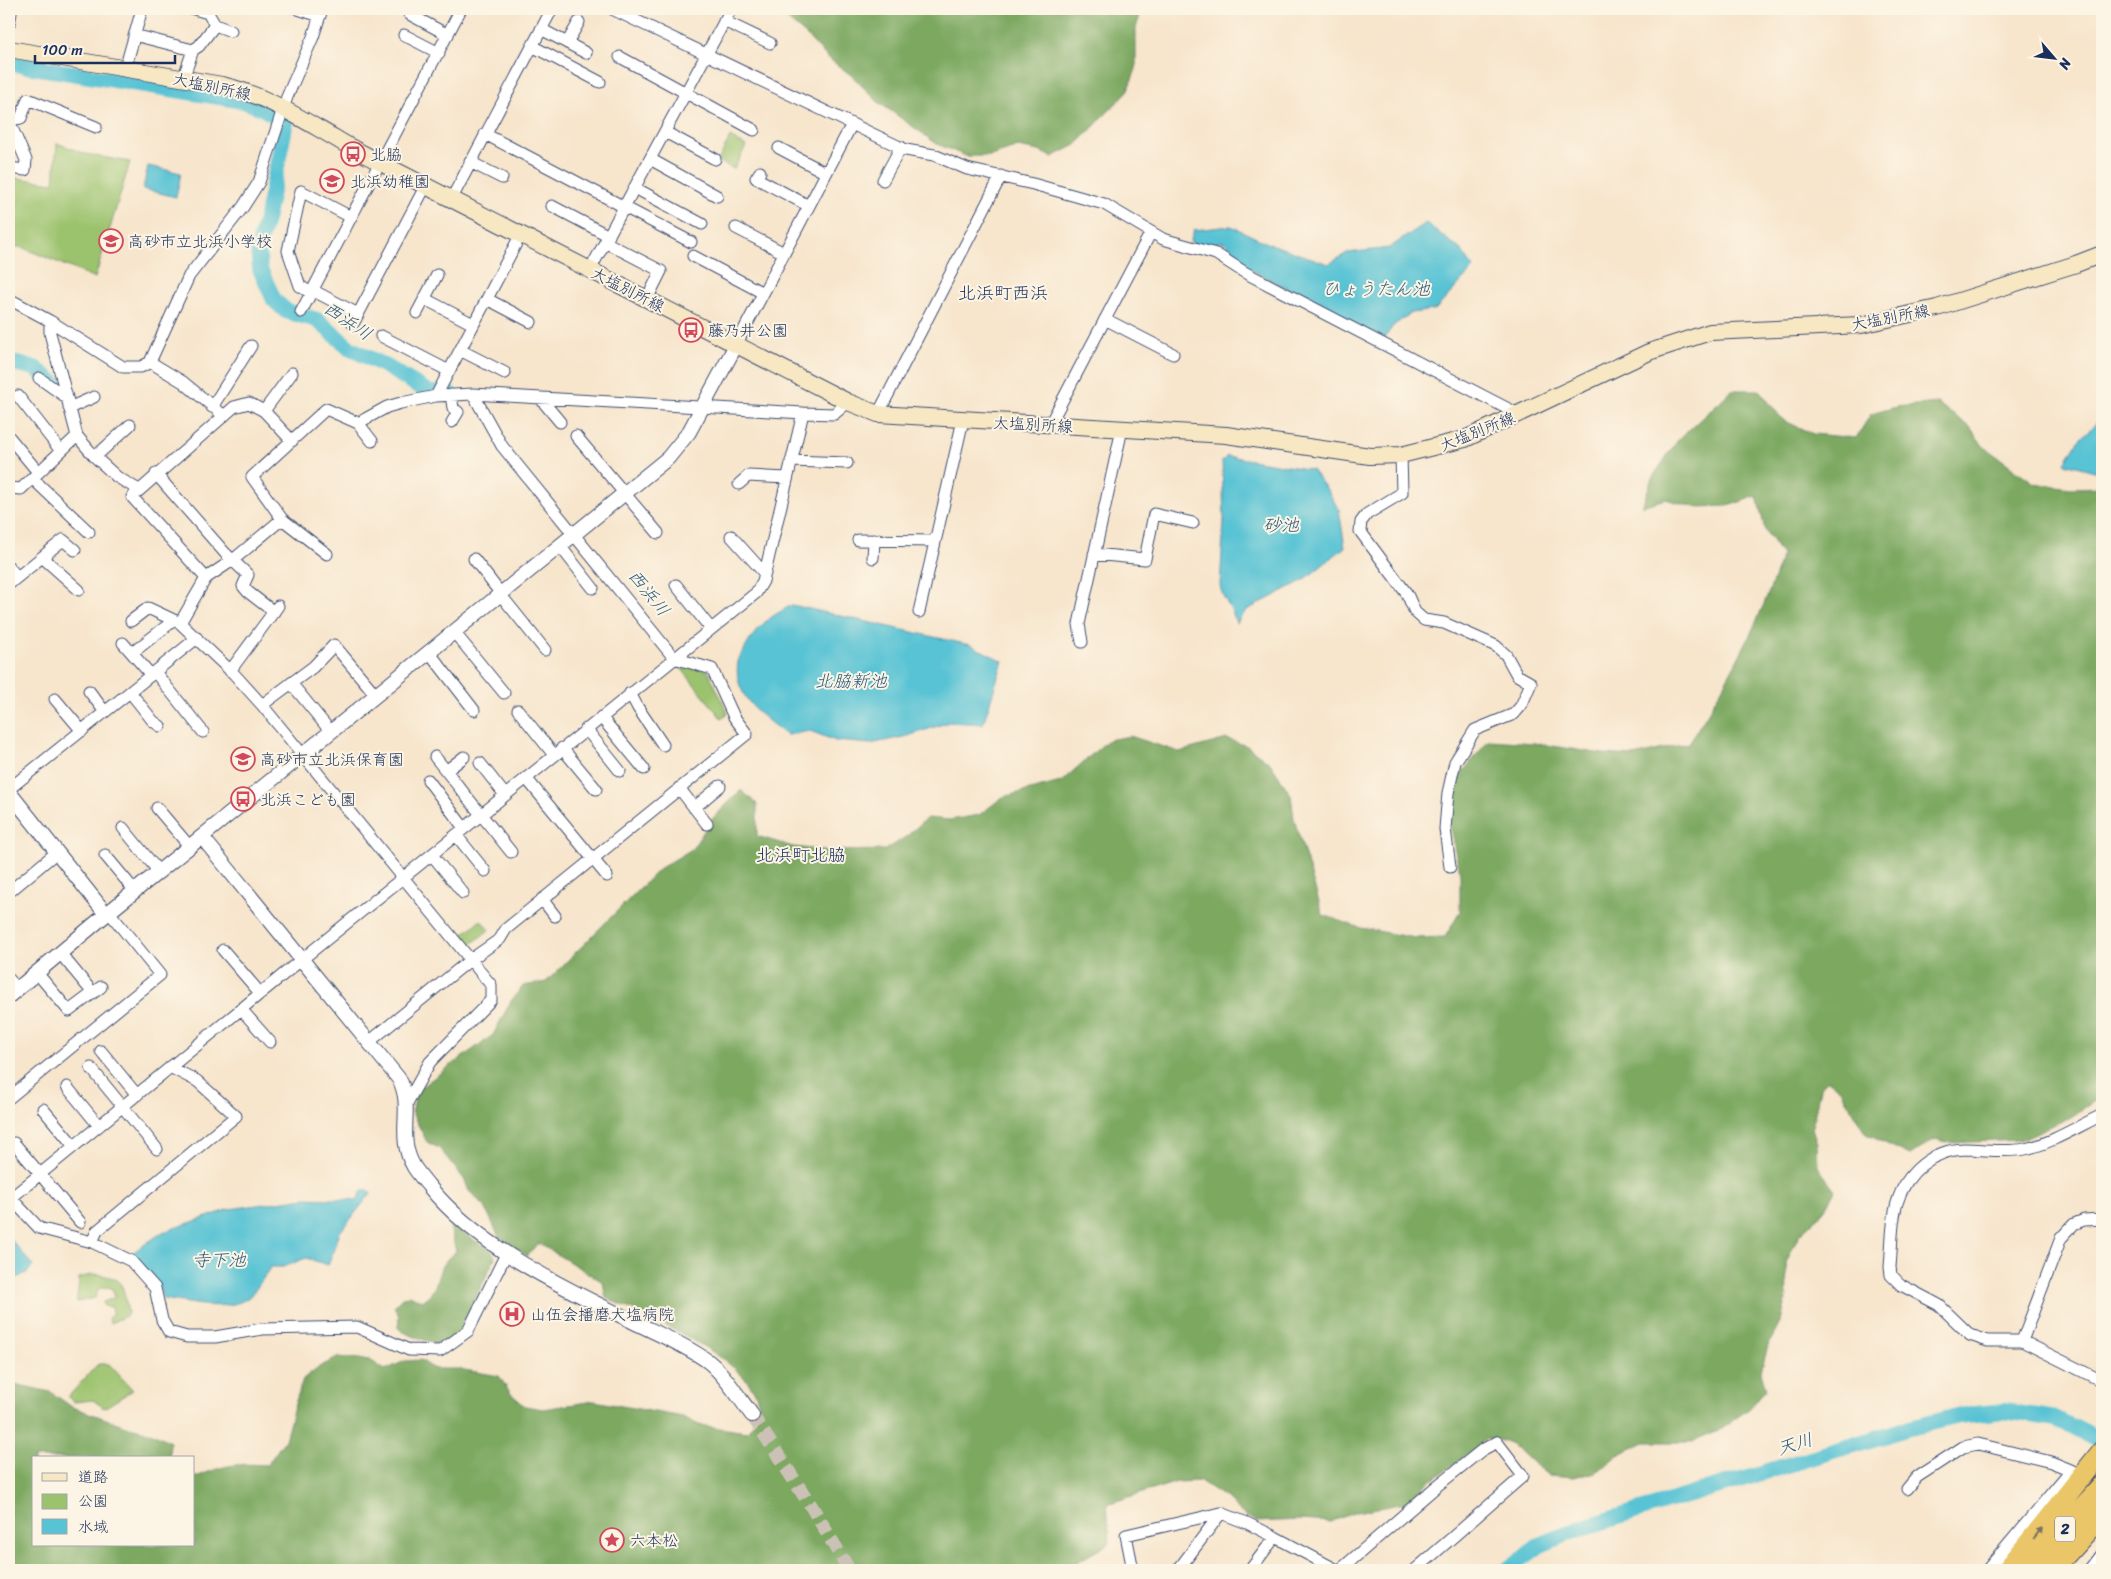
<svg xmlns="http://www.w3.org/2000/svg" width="2111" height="1579" font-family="Sriracha,'Klee One',sans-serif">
<rect width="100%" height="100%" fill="#fcf5e5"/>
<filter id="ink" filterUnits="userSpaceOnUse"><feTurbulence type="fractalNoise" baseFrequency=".02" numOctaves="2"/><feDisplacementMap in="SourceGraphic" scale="10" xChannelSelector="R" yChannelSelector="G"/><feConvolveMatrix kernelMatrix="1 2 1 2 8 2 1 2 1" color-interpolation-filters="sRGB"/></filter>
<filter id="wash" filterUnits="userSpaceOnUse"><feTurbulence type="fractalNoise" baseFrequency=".0096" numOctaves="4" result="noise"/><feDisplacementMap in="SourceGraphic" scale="20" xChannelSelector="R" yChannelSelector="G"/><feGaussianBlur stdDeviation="1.12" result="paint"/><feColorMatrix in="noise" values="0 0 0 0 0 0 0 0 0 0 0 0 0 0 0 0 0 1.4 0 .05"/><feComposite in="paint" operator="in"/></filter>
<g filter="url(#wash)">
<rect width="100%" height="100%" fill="#f7e5cc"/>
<path fill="#9bc26d" stroke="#5b7866" d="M730,137L746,146L734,169L718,161Z
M57,143L86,154L130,162L95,278L21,247H9V177L54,183Z
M677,663L708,671L728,713L722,719Z
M481,920L489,930L465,949L457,939Z
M95,1274C125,1278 123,1285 128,1313L126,1316L110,1323L108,1318L113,1314L112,1307L104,1306L103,1302L114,1298L113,1289L108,1287L98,1289L95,1298L77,1302C76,1293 80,1288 78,1278Z
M100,1364H109L133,1390L104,1408L93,1400L74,1402L68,1397L96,1366Z"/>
<path fill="#7ca860" stroke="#4c6c5f" d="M778,9H1142L1136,28V69L1127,92L1076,145L1052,157L1039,151L1018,147L991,156H966L937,144L877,101L851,75L828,58L806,35L784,17Z
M1732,390H1759L1783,420L1813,434L1856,438L1871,414L1896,407L1937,403L1970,427L1983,446L2034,483L2071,488L2102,487V1099L2093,1102L2071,1117L2020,1140L1950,1143L1935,1139L1910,1155L1866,1134L1840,1089L1828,1080L1820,1088L1812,1128L1817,1143L1818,1167L1835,1190L1824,1211L1799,1235L1786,1263L1787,1296L1781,1321L1768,1346L1761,1372L1766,1389L1750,1408L1721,1429L1690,1442H1644L1618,1455L1596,1472L1573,1478L1549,1476L1536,1466L1518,1449L1503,1441L1486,1439L1467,1455L1429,1482L1405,1503L1356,1512L1330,1522L1299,1520L1256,1522L1239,1511L1226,1498L1200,1481L1177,1482L1107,1504L1110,1543L1063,1570H9V1383L51,1392L72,1407L126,1426L153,1433L170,1442L169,1458H34V1545H194V1478C224,1465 234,1463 267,1465L285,1440L294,1407L303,1379L317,1368L339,1357L370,1360L385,1370L405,1361L421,1360L434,1369H459L499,1376L510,1393L525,1406L543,1409L594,1401L683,1417L699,1425L747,1432C752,1425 759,1418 759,1409C759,1361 644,1316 606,1298L603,1282L538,1243L527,1256L499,1237L485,1207L469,1191L464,1179L439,1148L427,1142L412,1113L417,1090L493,1035L511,1001L523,986L546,982L659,869L692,849L713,818L741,790L757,804V836L793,847L830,851L886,850L907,836L927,818L950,820L979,815L1003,797L1061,782L1108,740L1130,736L1179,752L1227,739L1247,746L1270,763L1291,795L1294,819L1323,915L1361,928L1415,938L1445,937L1460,912V873L1448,820L1456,780L1489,740L1534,743L1603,754L1634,756L1689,743C1726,684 1761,622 1782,555L1765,530L1757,496L1728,506L1695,507L1665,499L1642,506L1652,478L1678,440Z
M447,1217L469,1237L492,1251L495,1258L459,1332L447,1341L436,1345C423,1338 409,1337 398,1328L399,1316L394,1306L402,1298L410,1295L421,1301C438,1291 435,1281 442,1266C444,1261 452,1255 456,1251L449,1223L445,1218Z"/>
<path fill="#58c3d4" stroke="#3a7999" d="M148,166L181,173L176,197L143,189Z
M1426,223L1461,250L1474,268L1435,310L1411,313L1393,326L1384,339L1242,265L1244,260L1224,242L1218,241L1216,250L1190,242L1194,230L1231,226L1267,243L1329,264L1347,253L1389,248Z
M2102,418V473L2065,463L2078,441Z
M1227,456L1312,470L1328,491L1339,510L1345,547L1304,580L1247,610L1236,623C1233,608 1222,600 1220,585L1224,520L1222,461Z
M792,605L970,645L1003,661L983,724L949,722L908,736L870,744L836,741L810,731L787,735C764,718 732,696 738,662C739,656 744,651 747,645C760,623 770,617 792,605Z
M365,1189L371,1193L340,1232L328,1265L306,1258L283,1267H271C264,1276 258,1288 250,1296C230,1314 188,1302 163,1299C157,1278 147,1267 129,1255L163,1232L230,1209L305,1198L358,1200L361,1192Z
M9,1237L33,1266L28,1272L9,1282Z"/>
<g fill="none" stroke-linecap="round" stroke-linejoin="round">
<path stroke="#58c3d4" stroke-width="16" d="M9,63L244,101L262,108L286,122L267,216L258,247L260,269L274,300L286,311L317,320L350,348L387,367L430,393H449
M9,362L35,368L58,386
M1507,1570L1540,1545L1582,1528L1902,1430L1958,1416L2004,1411L2057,1419L2102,1442"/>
</g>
</g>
<g filter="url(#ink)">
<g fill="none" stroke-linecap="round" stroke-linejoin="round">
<path stroke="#cbc1b6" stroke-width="14" stroke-dasharray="14 7" stroke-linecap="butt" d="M752,1415L813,1509L849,1570"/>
<g stroke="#3c4a6e" stroke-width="13">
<path id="minor" d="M194,9L208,13L215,25L231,31
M298,9L320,16
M612,9L906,150L934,155L967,169L1033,184L1104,204L1163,239L1216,254L1244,272L1518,414
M409,14L448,35
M724,21L770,43
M9,24L11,13
M541,29L586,53
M134,35L193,50L199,46L215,25
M404,35L439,53
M567,43L579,22
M532,46L600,82
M620,57L754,130
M125,69L142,9
M183,79L193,50
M9,120L21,118L28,99L96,127
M665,132L715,159
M485,134L691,242
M779,148L826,173
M650,159L717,196
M470,162L502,178
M9,168L25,170L26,160L9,121
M760,172L756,178L809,206
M883,180L901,147
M635,188L702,224
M452,198L552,9
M552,206L609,236
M736,228L784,253
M605,242L661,271L647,299
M693,256L763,293
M590,270L731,9
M312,290L358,314
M311,293L300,286L288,251L301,191L351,217
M9,299L50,321L123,367H141L150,362L189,276L243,207L259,182L287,97L313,37L322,9
M425,299L473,324
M487,299L531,322
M301,312L461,9
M417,313L437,275
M1105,319L1173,354
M50,321V333L77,436L95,457L117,477L139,490
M353,324L426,185
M381,336L449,371
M736,345L852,124
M460,350L505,373
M150,362L183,382L223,415
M39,378L66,397
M451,395L453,408L458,412L452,422
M18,396L61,451
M436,396L521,234
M540,398L560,422
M212,407L251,346
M69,408L94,397
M264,411L292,373
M878,414L1001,176
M358,423L372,441
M1050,424L1151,232
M576,436L658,533
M9,437L38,472
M1401,455L1402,493L1367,514L1361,522L1360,531L1407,594L1415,612L1424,620L1444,623L1496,646L1506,655L1517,675L1531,683L1521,706L1514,714L1475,730L1455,762L1448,793L1445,829L1450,867
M95,457L130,425
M791,461L847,463
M156,474L225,553L248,575L243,586L248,592L274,612
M32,478L89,532
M739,484L748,476L787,478
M9,488L21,489L77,436
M282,519L327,554
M731,536L765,574
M858,540L935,541
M560,546L593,588
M1094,554L1145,559L1154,514L1193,523
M42,557L79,590
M873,558L874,540
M474,559L501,594
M9,567L17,577
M206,578L132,497L234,407L249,403L264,411L292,441
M9,584L63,540L75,550
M676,585L711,629
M500,594L545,650
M919,612L963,420
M131,621L148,608L180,623
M454,632L504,693
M1082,642L1079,624L1122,429
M123,643L151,675
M429,652L474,710
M132,653L173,621
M230,671L278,606
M155,672L203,732
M291,683L331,732
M89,691L105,712
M130,692L153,721L160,726
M630,693L638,708L663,745
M55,699L82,731
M262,705L313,667L334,645L376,695
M518,710L554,755
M601,717L644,769
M586,729L620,771
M562,748L596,789
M435,757L511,852
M480,763L505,795
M446,771L464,757
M526,778L607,876
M428,780L464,828
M679,788L707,824
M9,789L197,638
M157,808L190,847
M694,808L720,786
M123,828L159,872
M456,835L485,871
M105,855L135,891
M432,855L463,893
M9,892L57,852
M542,899L555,916
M223,950L260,993
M60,953L93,993
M37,973L69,1011L101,987
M9,979L17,989
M241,1009L270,1042
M369,1042L470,960L500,939L506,929L747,734L734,717L712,669L674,658L502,446L473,394
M101,1051L137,1095
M91,1068L157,1149
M67,1087L99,1126
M9,1098L160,975L109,912
M407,1103L430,1062L491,1000V985L262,705L234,674L180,623L206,578L233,560L282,519L252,477L326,409L358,423L387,407L401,403L436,396L473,394L803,413L834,414L848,402
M43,1109L74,1146
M2102,1115C2079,1126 2050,1144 2025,1149C2005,1153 1985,1149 1964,1149C1933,1150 1906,1172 1897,1203C1891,1223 1892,1246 1890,1267L1891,1275L1901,1285L1939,1305L1970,1335L1988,1341H2022L2102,1381
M14,1143L80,1222
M9,1196L39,1228L92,1242L131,1261L155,1288L162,1320L169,1332L187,1337H215L262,1329L357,1327L409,1350L440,1351L468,1331L507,1252
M11,1198L301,960L756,593L763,581L803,413
M92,1242L97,1231L236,1116L197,1081L170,1067
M2022,1341L2061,1238L2074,1224L2084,1220L2102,1219
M1907,1489L1917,1477L1963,1447L1978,1444L2051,1462L2071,1470L1987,1570
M1133,1570L1126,1535L1221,1513L1247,1523L1275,1537L1337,1570
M1178,1570L1221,1513
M1250,1570L1275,1537
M1340,1570L1437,1486L1482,1450L1497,1442L1523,1476L1415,1570
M2089,1570L2102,1553"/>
</g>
<g stroke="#3c4a6e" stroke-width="16">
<path id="tertiary" d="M9,792L106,914
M202,837L399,1079C415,1108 395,1135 414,1167C418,1173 423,1179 428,1185C476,1246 562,1287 632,1321C658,1334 686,1345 709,1362C726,1376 739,1398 752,1415
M9,996L109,912L668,458L689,432L736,345"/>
</g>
<g stroke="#3c4a6e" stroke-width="18">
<path id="secondary" d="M9,49L222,85C265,95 298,117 335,138C349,147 364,154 379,162L848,402L878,414L1226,435L1370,456L1401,455L1465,439L1649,352L1710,332L1861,325L1937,308L2076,264L2102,254"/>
</g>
<g stroke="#3c4a6e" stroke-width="22">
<path id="motorway" d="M2007,1570L2102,1451
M2026,1570L2102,1486
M2052,1570L2102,1515"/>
</g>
<use href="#minor" stroke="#fff" stroke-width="11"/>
<use href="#tertiary" stroke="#fff" stroke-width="14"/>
<use href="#secondary" stroke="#f7e8c3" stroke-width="16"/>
<use href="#motorway" stroke="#eac669" stroke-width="20"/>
</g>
<defs><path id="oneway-solid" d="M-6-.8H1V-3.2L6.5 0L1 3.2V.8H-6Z" transform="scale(1.25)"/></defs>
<use fill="#787363" href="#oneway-solid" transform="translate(2038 1533) rotate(-51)"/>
</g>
<defs>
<g id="bus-ring" transform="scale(1.25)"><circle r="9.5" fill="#fcf5e5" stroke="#d1495b" stroke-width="1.5"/><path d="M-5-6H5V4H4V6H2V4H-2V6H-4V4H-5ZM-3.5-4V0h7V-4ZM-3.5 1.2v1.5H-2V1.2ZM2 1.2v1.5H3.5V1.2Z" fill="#d1495b"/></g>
<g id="school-ring" transform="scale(1.25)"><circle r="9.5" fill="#fcf5e5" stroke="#d1495b" stroke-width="1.5"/><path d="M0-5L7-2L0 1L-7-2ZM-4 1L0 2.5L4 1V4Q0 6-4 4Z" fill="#d1495b"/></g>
<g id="hospital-ring" transform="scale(1.25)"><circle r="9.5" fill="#fcf5e5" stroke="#d1495b" stroke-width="1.5"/><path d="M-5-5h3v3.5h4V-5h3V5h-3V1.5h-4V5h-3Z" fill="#d1495b"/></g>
<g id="sight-ring" transform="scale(1.25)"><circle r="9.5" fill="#fcf5e5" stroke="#d1495b" stroke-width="1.5"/><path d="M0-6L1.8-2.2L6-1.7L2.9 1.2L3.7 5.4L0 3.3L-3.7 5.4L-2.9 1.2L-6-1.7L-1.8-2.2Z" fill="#d1495b"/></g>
</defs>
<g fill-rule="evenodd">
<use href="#bus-ring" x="353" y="154"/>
<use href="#school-ring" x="332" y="181"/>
<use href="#school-ring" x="111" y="241"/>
<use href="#bus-ring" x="691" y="330"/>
<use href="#school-ring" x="243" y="759"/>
<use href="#bus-ring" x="243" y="799"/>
<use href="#hospital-ring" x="512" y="1314"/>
<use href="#sight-ring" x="612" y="1540"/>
</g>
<g text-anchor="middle" stroke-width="4" stroke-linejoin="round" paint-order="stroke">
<rect fill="#fcf5e5" stroke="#5e6a86" stroke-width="1" x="2055" y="1516.5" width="20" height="25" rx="4"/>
<g font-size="15" font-weight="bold" fill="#1b2f5e">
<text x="2065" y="1534">2</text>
</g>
<g font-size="16" fill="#1b2f5e" stroke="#fcf5e5">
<text transform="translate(212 86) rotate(12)" y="6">大塩別所線</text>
<text transform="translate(628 289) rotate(27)" y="6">大塩別所線</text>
<text transform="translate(1890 317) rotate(-11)" y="6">大塩別所線</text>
<text transform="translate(1033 424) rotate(3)" y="6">大塩別所線</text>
<text transform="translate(1477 431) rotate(-22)" y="6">大塩別所線</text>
</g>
<g font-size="16" fill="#1b2f5e" stroke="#fcf5e5" text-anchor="start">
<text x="370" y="160">北脇</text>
<text x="350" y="187">北浜幼稚園</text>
<text x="128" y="247">高砂市立北浜小学校</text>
<text x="708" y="336">藤乃井公園</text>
<text x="260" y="765">高砂市立北浜保育園</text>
<text x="260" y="805">北浜こども園</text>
<text x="530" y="1320">山伍会播磨大塩病院</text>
<text x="630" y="1546">六本松</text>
</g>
<g font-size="18" font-style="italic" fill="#2d5b81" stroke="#fcf5e5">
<text x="1376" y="295">ひょうたん池</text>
<text transform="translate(348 321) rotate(34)" y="6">西浜川</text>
<text x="1281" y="531">砂池</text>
<text transform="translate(649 593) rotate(51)" y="6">西浜川</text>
<text x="851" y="687">北脇新池</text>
<text x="219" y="1266">寺下池</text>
<text transform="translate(1795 1444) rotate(-17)" y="6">天川</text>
</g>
<g font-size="18" fill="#1b2f5e" stroke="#fcf5e5">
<text x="1003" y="299">北浜町西浜</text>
<text x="801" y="861">北浜町北脇</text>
</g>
</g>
<rect width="2111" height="1579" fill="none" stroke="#fcf5e5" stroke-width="30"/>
<rect x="32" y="1456" width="162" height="90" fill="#fcf5e5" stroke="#a2a6af"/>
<rect x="42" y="1473" width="25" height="8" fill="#f7e8c3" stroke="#a2a6af"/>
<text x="78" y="1482" font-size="15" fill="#1b2f5e">道路</text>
<rect x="42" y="1494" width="25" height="15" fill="#9bc26d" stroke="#a2a6af"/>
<text x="78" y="1506" font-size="15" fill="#1b2f5e">公園</text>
<rect x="42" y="1519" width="25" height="15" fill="#58c3d4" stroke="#a2a6af"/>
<text x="78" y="1532" font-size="15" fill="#1b2f5e">水域</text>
<g transform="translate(2054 58) rotate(118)" stroke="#fcf5e5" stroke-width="4" paint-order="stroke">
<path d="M0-4L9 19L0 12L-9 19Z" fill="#1b2f5e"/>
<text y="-8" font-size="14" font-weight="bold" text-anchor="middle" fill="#1b2f5e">N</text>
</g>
<path d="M35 55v8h140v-8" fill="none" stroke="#1b2f5e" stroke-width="2.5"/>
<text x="42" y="55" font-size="15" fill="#1b2f5e" stroke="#fcf5e5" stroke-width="4" paint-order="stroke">100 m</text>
</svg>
